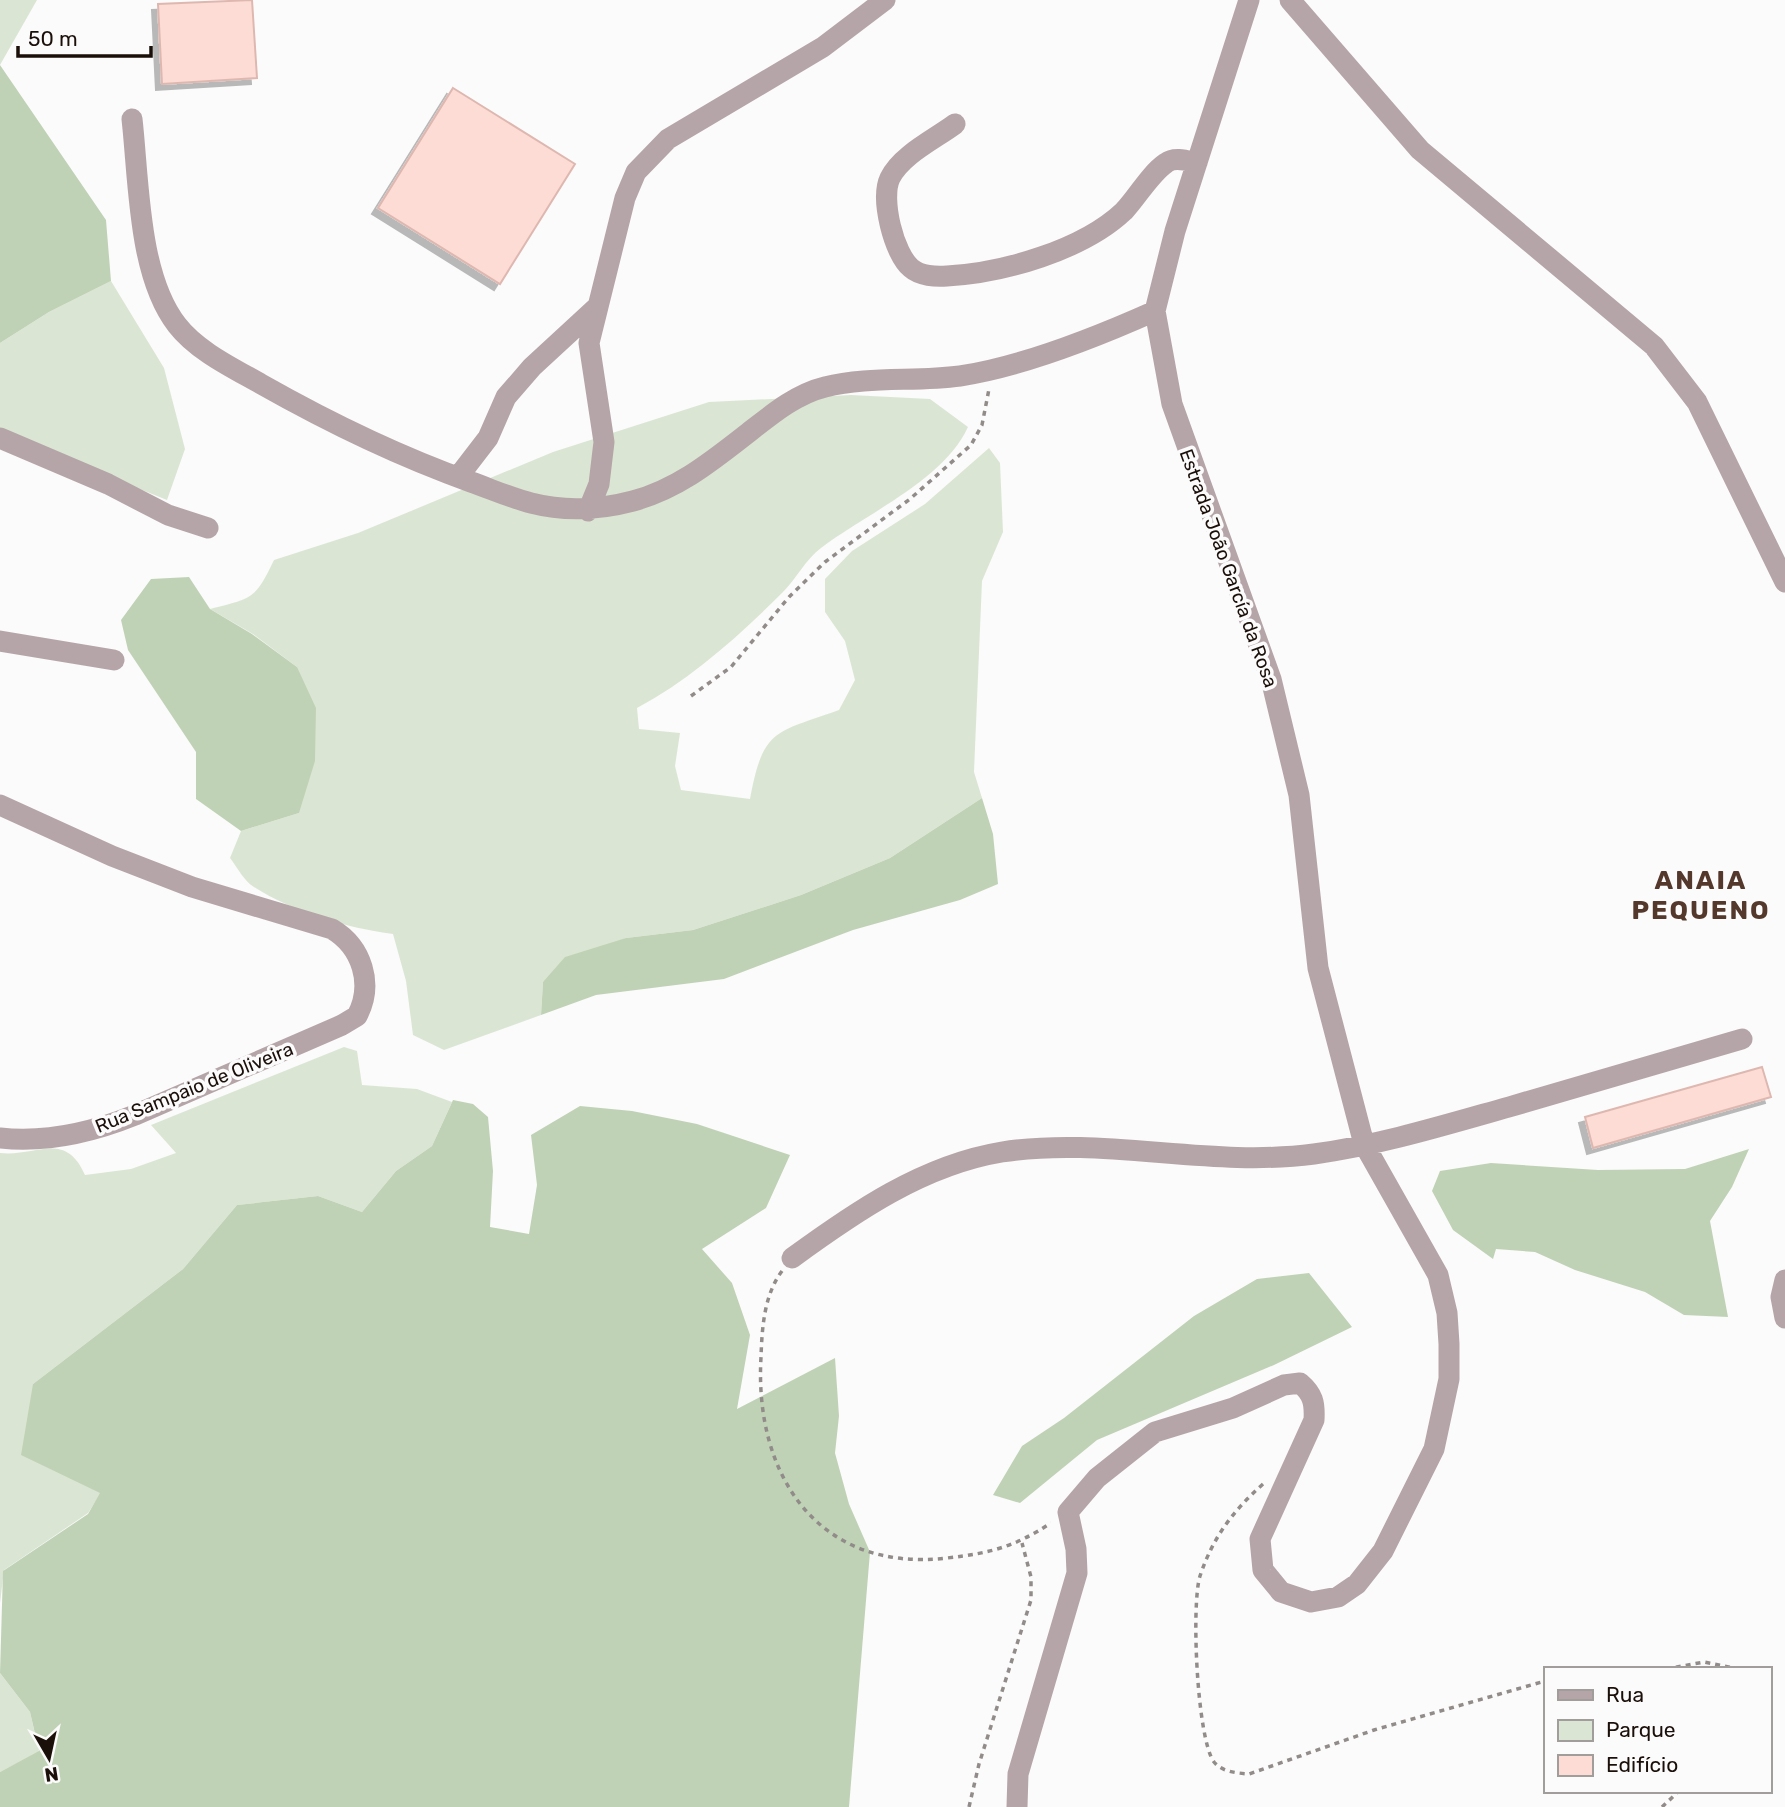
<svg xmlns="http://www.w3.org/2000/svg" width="1785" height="1807" font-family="Rubik,sans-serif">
<defs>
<filter id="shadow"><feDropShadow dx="-6" dy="6" stdDeviation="0" flood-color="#0004"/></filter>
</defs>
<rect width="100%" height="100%" fill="#fbfbfb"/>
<path fill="#dae6d3" d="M0,0H37L0,65Z
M111,281L164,368L185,449L167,500L0,433V343L49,312Z
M851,395L930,399L968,427C944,480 867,513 821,548C806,559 796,579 783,592C739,636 691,679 637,708L639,729L680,733L675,766L681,790L750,799C763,728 775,733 839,710L855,680L845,641L825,612V579L852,551L925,504L989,448L1000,463L1003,532L982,581L974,772L982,798L890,858L801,895L693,930L626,938L543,982L541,1015L444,1050L413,1035L406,981L393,934C347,928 293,912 254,887C244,881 237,867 230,858L241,831L299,813L297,667L253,634L210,609C252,598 255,600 274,560L358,533L553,452L709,402Z
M344,1047L357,1051L362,1085L417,1089L452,1102L432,1146L396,1171L362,1212L318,1196L237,1205L183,1269L33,1384L101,1493L88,1513L4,1570L0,1603V1153C37,1157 65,1130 85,1175L131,1169L176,1153L151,1125Z
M0,1673L30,1712L39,1752L0,1772Z"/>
<path fill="#c0d2b6" d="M0,65L106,220L111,281L49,312L0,343Z
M189,577L210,609L252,634L297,667L316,708L315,761L299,813L241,831L196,799V752L128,650L121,620L151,579Z
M982,798L993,834L998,884L960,900L853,930L724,979L596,995L541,1015L543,982L565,957L626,938L693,930L801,895L890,858Z
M453,1100L473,1104L488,1117L493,1171L490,1227L529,1234L537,1185L531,1135L580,1106L632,1111L697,1124L790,1155L766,1208L702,1249L732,1283L750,1335L737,1409L835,1358L839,1416L835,1453L849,1504L870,1552L849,1807H0V1772L39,1751L30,1712L0,1673L3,1571L88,1514L100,1493L21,1455L33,1384L183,1269L237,1205L318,1196L362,1212L396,1171L432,1146Z
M1749,1149L1732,1187L1710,1221L1728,1317L1684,1315L1645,1292L1575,1270L1535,1252L1496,1249L1493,1259L1453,1230L1432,1191L1440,1171L1491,1163L1598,1170L1685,1169Z
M1309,1273L1352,1327L1274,1365L1097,1440L1020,1503L993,1495L1022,1446L1064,1418L1194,1316L1257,1279Z"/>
<path fill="#fcdcd5" stroke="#deb8b0" stroke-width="2" filter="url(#shadow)" d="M252,0L257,78L162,84L158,4Z
M453,88L575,164L500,284L378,208Z
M1762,1067L1771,1097L1593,1148L1585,1117Z"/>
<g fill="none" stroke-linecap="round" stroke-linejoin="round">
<path stroke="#918c89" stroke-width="3.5" stroke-dasharray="5 5" stroke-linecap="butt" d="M691,696L731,667L789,597L825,562L910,499L971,445L982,425L989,389
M782,1271C764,1295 762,1328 761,1357C754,1476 819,1573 947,1558C991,1553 1014,1547 1051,1523
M1263,1484C1233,1511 1213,1537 1200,1576C1191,1605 1197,1739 1214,1762C1222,1772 1237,1773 1249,1774L1374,1730L1545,1681
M1666,1669L1704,1662L1739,1669
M969,1807L979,1764L1031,1600V1577L1022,1543
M1662,1807L1679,1791"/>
<path stroke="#b5a5a8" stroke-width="21" d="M1290,0L1420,150L1654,346L1697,402L1785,582
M132,119C139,181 138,275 177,325C197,351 233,368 261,384C330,423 395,455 471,482C491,489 511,498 531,503C566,512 599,510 633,501C678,489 712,461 748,433C771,415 796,394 825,387C868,376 915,382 960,376C1020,367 1099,336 1155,311
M955,124C935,139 901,155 890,178C880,199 894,254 911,268C920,276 936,277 947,276C1003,273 1083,250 1124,211C1138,196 1150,174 1166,163C1175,156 1188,161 1197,163
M0,438L108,484L168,515L208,528
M458,477L488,438L506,397L532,367L596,308
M588,511L599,484L604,442L589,343L625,198L636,172L668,139L823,47L885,0
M0,641L114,660
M0,805L112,856L192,887L332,929C362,947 374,984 357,1016L342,1025L135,1115C93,1132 46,1143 0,1138
M792,1258C855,1212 923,1165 1002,1152C1103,1136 1210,1168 1314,1154C1380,1145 1445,1125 1509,1107C1586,1084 1664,1062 1742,1039
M1785,1280L1781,1297L1785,1318
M1017,1807L1018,1774L1077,1573L1076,1549L1068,1512L1097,1478L1155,1432L1233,1408L1284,1385L1300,1383C1313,1394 1315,1403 1314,1420L1260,1539L1263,1570L1281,1592L1311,1602L1338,1597L1357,1584L1383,1551L1434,1449L1449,1379V1344L1447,1313L1438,1275L1364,1144L1318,968L1299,795L1271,679L1172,404L1155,311L1175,231L1249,0"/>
</g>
<g text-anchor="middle" stroke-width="7" stroke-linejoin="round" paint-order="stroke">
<g font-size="19" fill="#1b0f0a" stroke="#fbfbfb">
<text transform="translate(1229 568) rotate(70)" y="7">Estrada João García da Rosa</text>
<text transform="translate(194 1087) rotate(-22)" y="7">Rua Sampaio de Oliveira</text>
</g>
<g font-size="26" font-weight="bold" letter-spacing="2" fill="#54382c" stroke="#fbfbfb">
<text x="1701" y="889">ANAIA<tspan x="1701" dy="30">PEQUENO</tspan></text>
</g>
</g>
<rect x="1544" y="1667" width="228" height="126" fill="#fbfbfb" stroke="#a19d9b" stroke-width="2"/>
<rect x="1558" y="1690" width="35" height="10" fill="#b5a5a8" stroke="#a19d9b" stroke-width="2"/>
<text x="1606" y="1702" font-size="21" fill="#1b0f0a">Rua</text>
<rect x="1558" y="1720" width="35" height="21" fill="#dae6d3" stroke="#a19d9b" stroke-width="2"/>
<text x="1606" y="1737" font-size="21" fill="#1b0f0a">Parque</text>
<rect x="1558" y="1755" width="35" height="21" fill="#fcdcd5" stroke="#a19d9b" stroke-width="2"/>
<text x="1606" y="1772" font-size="21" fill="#1b0f0a">Edifício</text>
<g transform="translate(49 1758) rotate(171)" stroke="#fbfbfb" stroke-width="5" paint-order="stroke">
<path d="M0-5L12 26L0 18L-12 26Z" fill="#1b0f0a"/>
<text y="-10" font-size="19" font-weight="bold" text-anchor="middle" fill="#1b0f0a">N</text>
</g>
<path d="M18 46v10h133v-10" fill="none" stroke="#1b0f0a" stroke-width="3.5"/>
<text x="28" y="46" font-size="21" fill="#1b0f0a" stroke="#fbfbfb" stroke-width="5" paint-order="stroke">50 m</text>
</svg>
